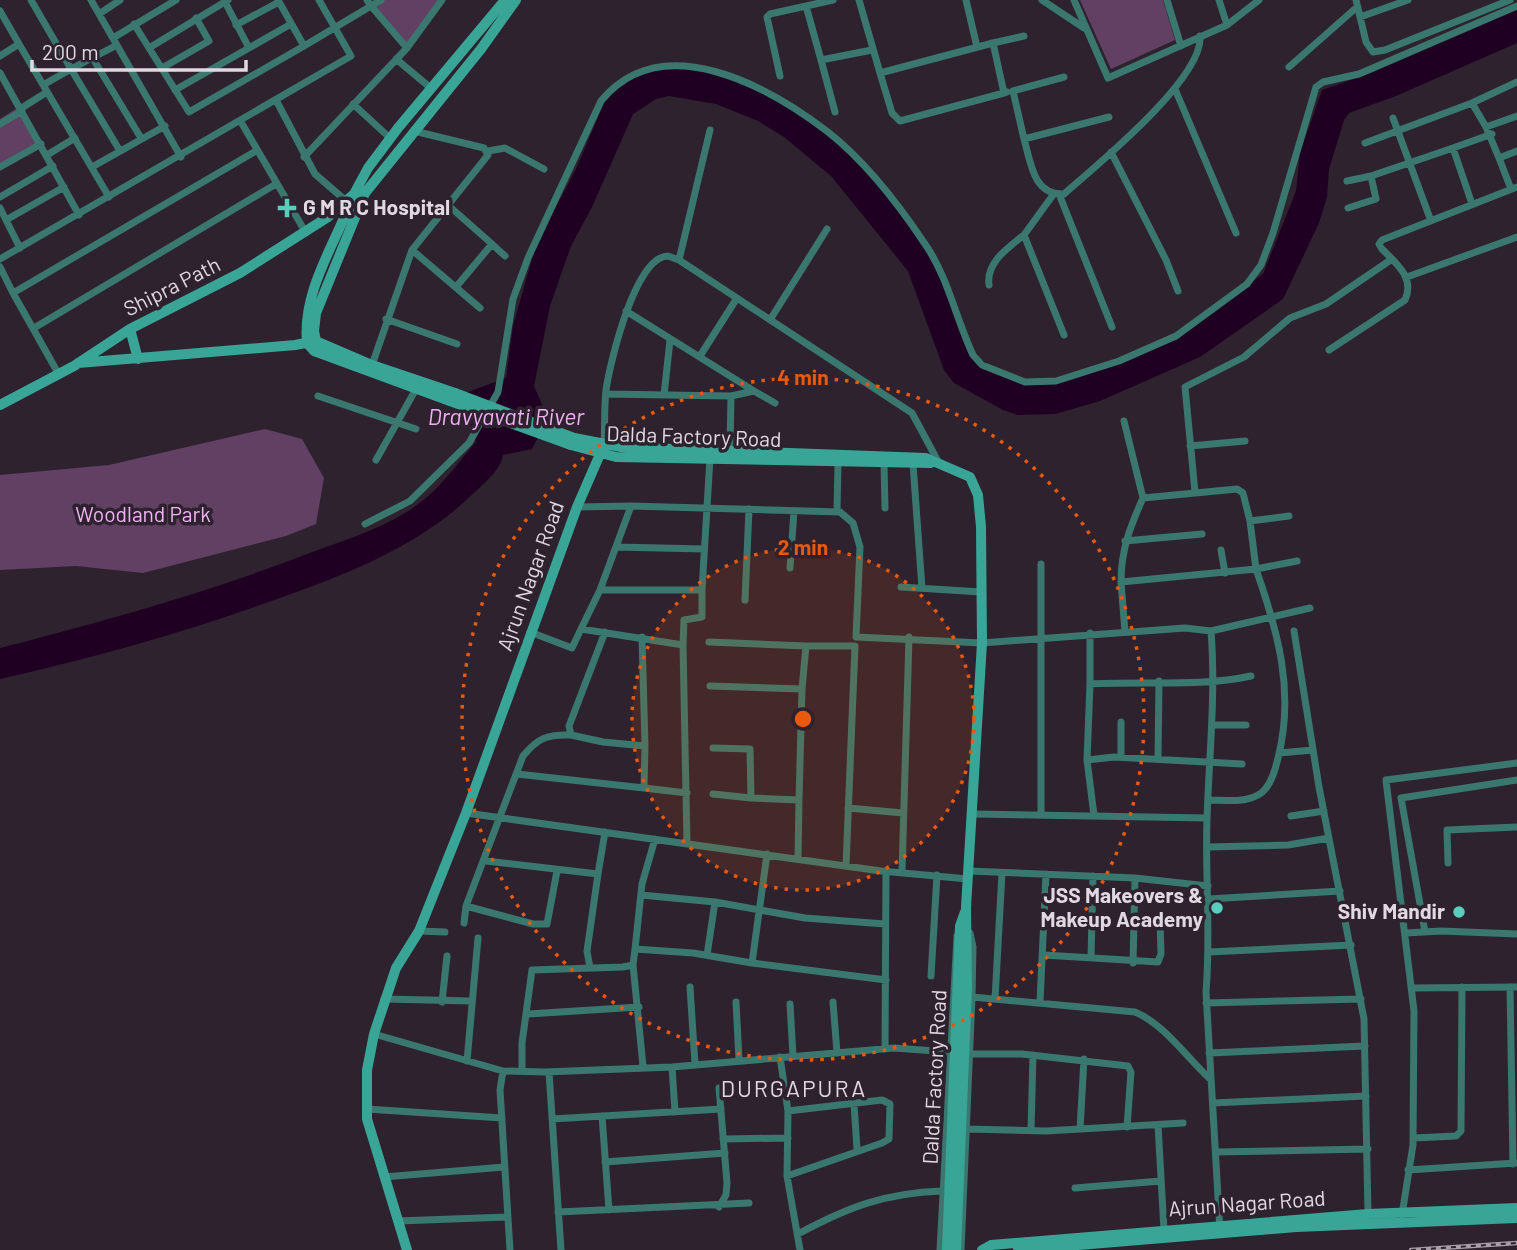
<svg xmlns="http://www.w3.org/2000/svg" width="1517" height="1250" font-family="Barlow,sans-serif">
<rect width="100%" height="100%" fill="#2e222f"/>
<path fill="#614064" d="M381,0H443L407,48L371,6Z
M1080,0H1163L1175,40L1111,69Z
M19,107L43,147L0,170V119Z
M265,429L302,439L324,478L316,524L286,536L143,573L76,566L0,570V475L109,465Z"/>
<path fill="#1f0023" d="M1517,10V43L1396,96L1349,113L1344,120L1329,169L1327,197L1319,223L1283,299L1200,357L1100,401L1055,414L1018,415L1003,410L954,383L944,370L908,271L831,176L784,137L758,121L716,104L669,96L656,99L633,114L592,207L571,246L550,306L534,386L550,423L545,424L532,449L503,455C500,471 486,481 475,492C416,550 337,578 260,605C175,635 88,659 0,679V648C104,621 207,593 307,554C341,541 379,530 410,510C438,492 456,465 476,442L462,414L468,392L506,378L513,326L536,245L576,169L605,101L626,80L658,68L699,69L770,94L856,156L934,255L973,355L1018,381L1075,376L1186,331L1263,274L1296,191L1300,153L1322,90L1373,72Z"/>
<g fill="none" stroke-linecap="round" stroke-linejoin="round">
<path stroke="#3a776e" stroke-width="7" d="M31,0L71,69L43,85
M91,0L181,157
M367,0L371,6L381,0
M859,0L880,73
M966,0L977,47
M1042,0L1084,28
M1074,0L1108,78L1227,25
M1167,0L1181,46
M1219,0L1227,25L1259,0
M1356,0L1366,42L1373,52L1385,50L1510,0
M225,2L249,48L291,24
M806,6L821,60L872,50
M0,11L19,44L0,56
M99,14L120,0
M1360,17L1408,0
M134,24L189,112L304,46L278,0
M236,25L279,2
M113,38L176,0
M993,43L880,73L892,113L900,121L1004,93
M19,44L109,197
M117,45L71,69L120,151
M304,46L371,6L407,48
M149,48L228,0
M92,57L141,138
M396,59L432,89
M821,60L835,112
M1289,67L1357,7
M162,68L209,41L196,18
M0,73L79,215
M780,76L767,17L770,14L833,0
M1175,89L1236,233
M175,90L249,48
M1007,92L1004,93L993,43L1024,36
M276,100L315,174L345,200
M353,104L390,138
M20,109L47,92
M1109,117L1024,139C1031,163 1033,195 1064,194C1096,166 1204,78 1200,36
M1393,118L1431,221
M241,122L306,233
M0,124L22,111
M1486,127L1472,103L1517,82
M1024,139L1013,91L1064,77
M1365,143L1472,103
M1453,148L1492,134
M488,151L505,148L544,169
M1111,152L1166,260L1178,291
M47,155L75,138
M304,157L407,48L442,0
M1499,158L1486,127L1517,116
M0,167L41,144
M92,167L165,126
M1347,181L1371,176
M1511,189L1499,158L1517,151
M1059,194L1112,327
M1053,195L1024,235L1064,335
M0,197L53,166
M449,206L492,244L456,287
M0,208L20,248
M1348,208L1376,199L1371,176L1453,148L1472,204
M6,220L64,187
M492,244L505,256
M412,250L480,308
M0,259L351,56L319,0
M679,260L710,130
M0,267L13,293
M1407,277L1517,237
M989,285C986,262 1008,248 1024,235
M386,319L457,344
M770,320L827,229
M34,328L276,184
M1329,350L1405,300C1415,278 1397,264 1382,249L1379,244L1382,240L1517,187
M700,356L737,298
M372,365L412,250L488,155L484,148L414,131
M58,373L13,293L256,151
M754,391L775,403
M606,394L731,396L754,391L626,311
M664,395L670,340
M318,396L416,429
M1124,421L1143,498
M604,445C605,427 604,408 606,390C610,363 635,256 668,256L679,260L912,413L940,465
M1190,446L1245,441
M730,450L731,396
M710,458L702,590H600L631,506L840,512L853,523L860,547L856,637L982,643L1185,628L1211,631L1310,608
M376,460L416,389
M884,464L885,508
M913,464L922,588
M1195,492L1185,387L1244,357L1290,318L1326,304L1392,259
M577,507L631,506
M837,512L838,462
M365,524L410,501L469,443L498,392L513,299L528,258L601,101C662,27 768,86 828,132C865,161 899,205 925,244C948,277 956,319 973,355L982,365L1025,382L1056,381L1119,361L1176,336L1247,284L1261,265L1273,233L1316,87L1323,82L1359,74L1517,6
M1125,541L1202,534
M616,547L704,549
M1221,550L1225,573
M1041,564V813
M790,568L794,511
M1121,582C1121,550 1130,527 1143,498L1237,489L1243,493L1250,521
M901,587L981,592
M600,590L581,629L683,645L684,620L702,617V590
M745,600L749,509
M1211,631C1216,695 1209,756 1207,819C1205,877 1211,934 1206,992L1220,1231
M1294,631L1319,787L1364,1019L1368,1214
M530,632L572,648L581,629
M605,632L569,726L571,735L603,742L645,746L642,637
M1125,632L1121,582L1256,569L1250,521L1289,516
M1090,633V684C1143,681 1200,687 1251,676
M709,642L806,646
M683,645L687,844
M1090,684L1087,760L1114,757L1242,764
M710,686L802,689L799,800
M802,689L806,646H855L846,866
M1121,722V757
M1214,725H1246
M645,746L644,788L687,793
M713,748L750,749L751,798L799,800L798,859
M1279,753L1313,750
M1158,759L1159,681
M1087,760L1094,815
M517,774L644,788
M713,794L751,798
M1210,800C1225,800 1244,803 1258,795C1270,789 1275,771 1278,758C1295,692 1278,632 1256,569L1297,561
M848,808L903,813
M466,813L881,871L968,879
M973,814L1207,818
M1291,816L1324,811
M655,839L642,884L635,949L693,953L752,963
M1208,847L1288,845L1329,838
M767,854L752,963L886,980
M486,861L598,874L605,832
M1448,863L1447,830L1517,827
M969,871L1135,878L1208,886
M902,872L909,637
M641,895L715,902
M1209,899L1340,891
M466,906L533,924H547L557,871
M464,923L466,906L523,756C538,738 547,734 571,735
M419,931L445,932
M1425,932L1401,798L1517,780
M1406,933L1441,931L1517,934
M1209,952L1351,945
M707,955L715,902L805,918L885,924
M1044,955L1158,962L1161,954L1160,920L1134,917
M1091,958L1093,876
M1133,963L1135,878
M633,965L643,1066
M590,968L587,951L598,874
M931,976L937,875
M690,987L695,1064
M1510,987L1513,1164
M1412,988L1517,987
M972,997L1135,1012C1164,1024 1187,1058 1211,1080
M384,999L471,1001
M995,999L1002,873
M442,1002L447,956
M736,1002L739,1060
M833,1002L837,1053
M1040,1002L1046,874
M1206,1003L1361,999
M790,1004L793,1056
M528,1014L639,1007
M374,1034L503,1071L545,1072L672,1067L894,1048L949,1052
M885,1049L886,871
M1209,1053L1365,1046
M970,1054H1022L1128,1066L1131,1072L1127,1127
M780,1057L788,1111L787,1176L800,1250
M467,1061L478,938
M672,1067L675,1112
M503,1071L500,1090L510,1250
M522,1071V1043L532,970L623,967L633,965L635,949
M549,1072L561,1250
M719,1088L727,1183L726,1195L719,1207
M1213,1103L1366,1096
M854,1104L857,1149
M367,1109L502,1118
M602,1116L609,1210
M552,1119L721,1109
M1158,1125L1164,1230
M967,1129L1046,1131L1183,1123
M1080,1129L1084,1059
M1031,1130L1033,1055
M1413,1138L1456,1136L1461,1131L1462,987
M723,1139L788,1138
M1216,1152L1368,1149
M605,1162L725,1153
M1408,1170L1516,1163
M787,1176L882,1143L889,1139L890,1104L882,1100L788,1111
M384,1177L504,1167
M1075,1188L1161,1181
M558,1212L749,1203
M1402,1215L1413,1145L1414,1011L1386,780L1517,763
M398,1221L507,1217
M798,1234C848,1207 885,1193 942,1191
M940,1250L957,936
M961,1250L972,997L973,947L970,933"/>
<path stroke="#39a596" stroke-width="10" d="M130,329L138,359
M316,341L314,331L316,313L365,193L481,49L516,0
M307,343C302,290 336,243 354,194
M307,343L314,351L450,401
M78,363L295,345L316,341L372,365L455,393
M0,405L74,366L130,329L240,273L328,217L354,194L368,168L398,128L505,0
M574,438L621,447L926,458L970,477L978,495L981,527L982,643L966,907L967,989L956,1250
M571,445L616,457L931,463
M407,1250L367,1119V1070L374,1034L396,968L419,931L466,813L577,507L604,445
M947,1250L960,926L965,912
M982,1250L991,1245L1368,1214L1517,1208
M1018,1250L1296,1227L1517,1218"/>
<g stroke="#a79ea7" stroke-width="4.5">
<path id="rail" d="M1411,1250L1517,1243"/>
</g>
<use href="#rail" stroke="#2e222f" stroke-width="2" stroke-dasharray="5" stroke-linecap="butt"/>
<path stroke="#39a596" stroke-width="10" d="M455,393L574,438
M450,401L571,445"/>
</g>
<circle cx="803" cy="719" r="171" fill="#e8590c" fill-opacity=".12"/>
<g fill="none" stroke="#e8590c" stroke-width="3.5" stroke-dasharray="3.5 7">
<circle cx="803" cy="719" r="171"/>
<circle cx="803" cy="719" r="341"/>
</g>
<g fill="#5acebd" stroke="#2e222f" stroke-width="2.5">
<path d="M283.5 197.5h7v7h7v7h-7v7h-7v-7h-7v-7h7z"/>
<circle cx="1217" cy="908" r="7"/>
<circle cx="1459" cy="912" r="7"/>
</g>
<g text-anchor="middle" stroke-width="7" stroke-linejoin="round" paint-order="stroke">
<g font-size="21" font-weight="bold" fill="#e1d9e1" stroke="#2e222f" text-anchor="end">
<text x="303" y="215" text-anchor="start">G M R C Hospital</text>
<text x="1203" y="903">JSS Makeovers &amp;<tspan x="1203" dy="24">Makeup Academy</tspan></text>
<text x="1445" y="919">Shiv Mandir</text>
</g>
<g font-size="21" fill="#e1d9e1" stroke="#2e222f">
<text transform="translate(172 287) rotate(-27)" y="7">Shipra Path</text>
<text transform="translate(694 437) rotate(2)" y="7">Dalda Factory Road</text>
<text transform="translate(531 576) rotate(-70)" y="7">Ajrun Nagar Road</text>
<text transform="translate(935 1077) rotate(-87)" y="7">Dalda Factory Road</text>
<text transform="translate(1247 1204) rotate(-4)" y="7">Ajrun Nagar Road</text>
</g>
<g font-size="21" fill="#f2b2f6" stroke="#2e222f">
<text x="143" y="522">Woodland Park</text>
</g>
<g font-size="23" font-style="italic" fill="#efaff4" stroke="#2e222f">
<text x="506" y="425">Dravyavati River</text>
</g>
<g font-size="23" letter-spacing="2" fill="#e1d9e1" stroke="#2e222f">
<text x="794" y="1097">DURGAPURA</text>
</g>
</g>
<circle cx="803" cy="719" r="10" fill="#e8590c" stroke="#2e222f" stroke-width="3.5"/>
<g font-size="21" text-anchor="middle" font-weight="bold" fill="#e8590c" stroke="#2e222f" stroke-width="7" stroke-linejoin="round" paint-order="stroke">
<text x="803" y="385">4 min</text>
<text x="803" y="555">2 min</text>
</g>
<path d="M32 60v10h214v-10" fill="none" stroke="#e1d9e1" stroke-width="3.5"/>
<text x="42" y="60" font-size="21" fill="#e1d9e1" stroke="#2e222f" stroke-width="5" paint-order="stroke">200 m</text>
</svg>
